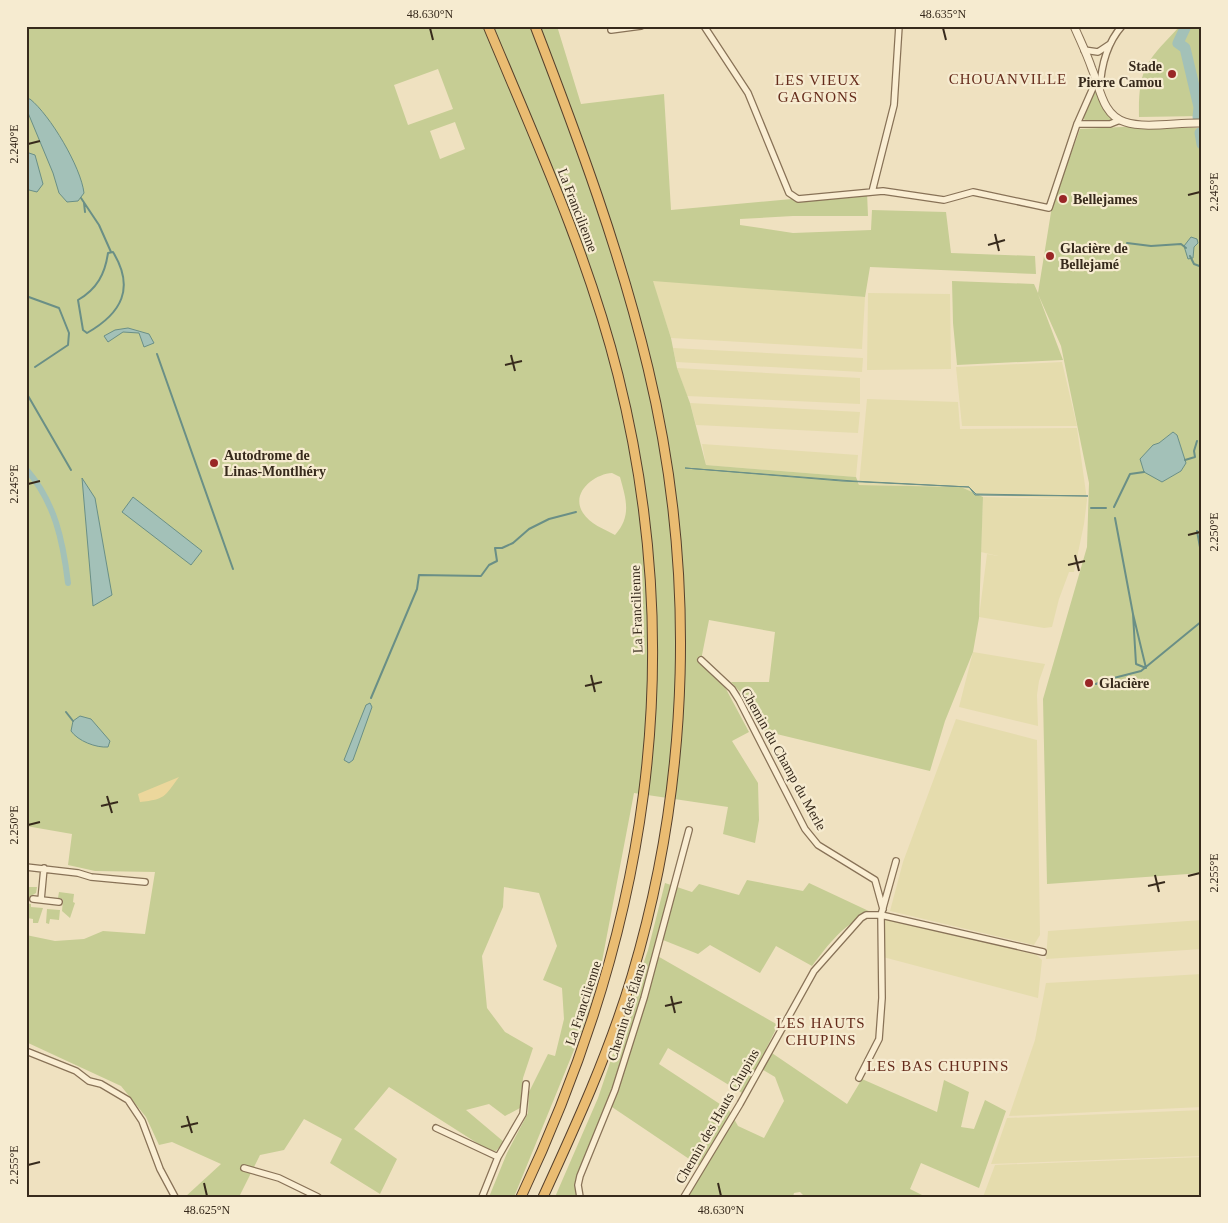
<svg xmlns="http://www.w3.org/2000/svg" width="1228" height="1223" font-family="Georgia,serif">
<rect width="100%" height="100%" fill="#efe1c0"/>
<path fill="#e5dcad" d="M652,280L865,297L862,349L671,338Z
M868,293L950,294L951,369L867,370Z
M673,348L863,358L862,372L676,362Z
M1062,362L1077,426H962L956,367Z
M677,368L860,378V404L687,396Z
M867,399L958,402L960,429L1077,428L1087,500L1084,524L1074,572H1069L1059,599L1052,627L1044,628L979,617L987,554L998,556L981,552L983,497L1070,499L977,495L961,487L859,485Z
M690,403L860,412L858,433L696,425Z
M702,444L858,455L856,477L706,465Z
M973,652L1045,664L1039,681L1037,695L1038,726L959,707Z
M956,719L1037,740L1040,935L1034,945L890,911L903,862Z
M885,917L1037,955L1042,960L1038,998L883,957Z
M1202,920V949L1046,959L1048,931Z
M1202,974V1107L1009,1116L1035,1040L1046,983Z
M1202,1110V1156L991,1164L1007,1118Z
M1202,1157V1196L983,1197L995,1165Z"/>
<path fill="#c6cd94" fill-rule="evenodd" d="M26,26H557L581,104L664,94L671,210L867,192L868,216H793L740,219V225L793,233L871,230L872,210L946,212L951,253L1035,256L1036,274L870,267L865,297L653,281L671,338L677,368L690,403L706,465L856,477L859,485L961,487L983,497L979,618L973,652L945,721L930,771L760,730L753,706L731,682H769L775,632L709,620L701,660L726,689L749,732L732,741L758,783L759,820L755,843L723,834L728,807L634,793L599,977L583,1028L514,1197H489L507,1153L528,1113L529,1092L548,1054L555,1056L564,1019L562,988L543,980L557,946L539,893L504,887L503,907L482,956L487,1008L505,1032L533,1048L523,1078L520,1108L505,1116L489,1104L466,1110L504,1142L496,1151L488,1150L389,1087L354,1129L397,1159L380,1194L330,1163L342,1139L304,1119L284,1150L260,1155L239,1197H185L221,1164L172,1142L159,1145L146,1117L121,1086L26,1042V935L55,941L84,939L103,931L145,934L155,872L95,871L68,865L72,834L26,826ZM438,69L453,109L408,125L394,85ZM455,122L465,149L440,159L430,131ZM612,473L620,477C626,499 632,516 615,535C604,529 590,524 583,513C570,493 594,474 612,473Z
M1180,26H1202V116L1139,117C1138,67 1147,61 1180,26Z
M1094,91L1097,93L1112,121H1086L1083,118Z
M1122,127L1202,128V873L1047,884L1043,699L1087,547L1089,483L1061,346L1038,294L1063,360L957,365L953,323L952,281L1034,284L1038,293L1052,206L1080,129ZM1173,432L1177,435L1186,463L1181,471L1162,482L1153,445L1159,443Z
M747,880L803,891L809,883L873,913C845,921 829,944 812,966L776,946L760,973L710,945L698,954L658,938L654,954L778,1025L766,1049L847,1104L862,1079L937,1112L944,1080L969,1092L961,1127L974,1129L985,1100L1006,1111L979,1188L921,1163L910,1189L926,1197H805L800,1192L794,1193L793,1197H687L701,1167L609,1105L580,1176L578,1192L575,1197H555L598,1098L648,950L665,883L692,892L699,884L739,895ZM668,1048L742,1093L758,1067L775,1077L784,1101L764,1138L738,1126L729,1110L659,1064Z
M26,887H37L36,893L31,896L30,901H26Z
M59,892L74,894L73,902L75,903L70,918L62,911L63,899L58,898Z
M26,903L31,904V907L43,908L38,923H33V919L27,918Z
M47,909L60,910L59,920L50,919L49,924L46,923Z"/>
<path fill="#ecd79c" d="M179,777C164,797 166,799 140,802L138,794Z"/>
<path fill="#a3c1b8" stroke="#6a8f86" d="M26,99H30C50,115 81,167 84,193L78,201L67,202L59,193L53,173L26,108Z
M26,152L35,155L43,184L37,192L29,190L26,186Z
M1191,237L1197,239L1198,243L1194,247L1193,258L1188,259L1184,246Z
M128,328L149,334L154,343L144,347L139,333L123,332L108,342L104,336L115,330Z
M1173,432L1177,435L1186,463L1181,471L1162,482L1144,472L1140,459L1153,445L1159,443Z
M685,468L853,481L969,487L976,494L1088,496L975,495L969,487L842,481Z
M82,478L95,498L112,595L93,606Z
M133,497L202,551L191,565L122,512Z
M370,703L372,707L353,760L349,763L344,760L366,705Z
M80,716L91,719L110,741L108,747C96,748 78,741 71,731L73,721Z"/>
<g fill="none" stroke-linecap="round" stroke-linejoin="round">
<path stroke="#6a8f86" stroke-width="2" d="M81,198L99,225L111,252
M84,203L85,212
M1127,243L1151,246L1181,244L1186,248
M113,252C135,288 122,313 87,333L83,330L78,300C97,289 105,274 108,253Z
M1190,256L1194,264L1202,267
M26,296L59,308L69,333L68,345L35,367
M157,354L233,569
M27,394L71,470
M1185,460L1195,457L1194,451L1197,441
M1114,507L1130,474L1144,472
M1091,508H1106
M1115,518L1133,614L1136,664L1146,668L1133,614
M1197,531L1202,558
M1096,684L1102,681L1141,671L1202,621
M371,698L417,589L419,575L481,576L489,565L497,561L495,548H502L513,543L529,529L549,519L576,512
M66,712L73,721"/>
<path stroke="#a3c1b8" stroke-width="6" d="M26,469C55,502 63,541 68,583"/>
<path stroke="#a3c1b8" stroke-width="11" d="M1186,26L1178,43L1185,48L1199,107L1198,117
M1200,133L1202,144"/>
<g stroke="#887257" stroke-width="8">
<path id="minor" d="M704,26L748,93L789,193L798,199L883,191L944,200L973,192L1049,208L1077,124L1096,81
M611,30L641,26
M1084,50L1098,52L1110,44
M1100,89C1101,67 1107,43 1122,26
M1077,124H1110L1120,120
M872,192L894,105L899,26
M701,660L732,689L739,700L805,829L818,845L875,880L883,909
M26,867L78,873L91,877L145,882
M33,899L59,902
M41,900L44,868
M26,1051L76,1071L89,1081L101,1084L128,1100L142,1121L160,1169L175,1197
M859,1078L879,1039L882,998L881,915L896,861
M436,1128L498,1157
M244,1168L279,1178L318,1197
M482,1197L498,1157L523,1114L526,1084
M580,1197L578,1185L580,1176L615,1090L644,998L689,830
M684,1197L740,1104L814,971L861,918L866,915H881L1043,952"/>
</g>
<g stroke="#887257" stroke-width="9">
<path id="tertiary" d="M1074,26C1080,40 1087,54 1092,69C1100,87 1102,115 1125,122C1146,129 1179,122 1202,123"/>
</g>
<g stroke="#56402c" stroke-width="11">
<path id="trunk" d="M488,26C536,141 588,255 618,375C690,663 646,932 521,1197
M535,26C578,138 620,251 648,368C696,568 691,779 632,976C609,1053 576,1125 543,1197"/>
</g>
<use href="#minor" stroke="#faeed3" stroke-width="5.5"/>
<use href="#tertiary" stroke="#faeed3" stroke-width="7"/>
<use href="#trunk" stroke="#eabc72" stroke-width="9"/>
</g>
<path fill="none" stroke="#372a1c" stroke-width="2" d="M430,28L433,40M943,28L946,40M28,144L40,141M1188,195L1200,192M995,234L999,251M988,245L1005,240M511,355L515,371M505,365L522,361M28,484L40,481M1188,535L1200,532M1075,555L1079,571M1068,565L1085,561M591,675L595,692M585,686L602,682M107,796L112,813M101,806L118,802M28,825L40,822M1155,875L1159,892M1188,876L1200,873M1148,886L1165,882M671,996L675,1013M665,1006L682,1002M187,1116L192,1133M181,1127L198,1123M28,1165L40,1162M204,1183L207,1196M718,1183L721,1196"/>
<g fill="#992626" stroke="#f6ebd0" stroke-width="2">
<circle cx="1172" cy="74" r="5"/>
<circle cx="1063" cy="199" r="5"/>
<circle cx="1050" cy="256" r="5"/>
<circle cx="214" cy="463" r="5"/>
<circle cx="1089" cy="683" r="5"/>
</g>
<g text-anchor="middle" stroke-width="4.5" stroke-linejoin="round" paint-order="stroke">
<g font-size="14" font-weight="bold" fill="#372a1c" stroke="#f6ebd0" text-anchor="start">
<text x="1162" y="71" text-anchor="end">Stade<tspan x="1162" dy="16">Pierre Camou</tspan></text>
<text x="1073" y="204">Bellejames</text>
<text x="1060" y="253">Glacière de<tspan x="1060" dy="16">Bellejamé</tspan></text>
<text x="224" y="460">Autodrome de<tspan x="224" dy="16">Linas-Montlhéry</tspan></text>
<text x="1099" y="688">Glacière</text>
</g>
<g font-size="14" fill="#372a1c" stroke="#f6ebd0">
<text transform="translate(578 210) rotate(69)" y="5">La Francilienne</text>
<text transform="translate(636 609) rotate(-92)" y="5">La Francilienne</text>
<text transform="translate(784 759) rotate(61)" y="5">Chemin du Champ du Merle</text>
<text transform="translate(583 1003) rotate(-72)" y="5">La Francilienne</text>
<text transform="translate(626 1012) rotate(-73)" y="5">Chemin des Élans</text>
<text transform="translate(717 1116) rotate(-60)" y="5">Chemin des Hauts Chupins</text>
</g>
<g font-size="15" letter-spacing="1" fill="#652b1b" stroke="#f6ebd0">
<text x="1008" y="84">CHOUANVILLE</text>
<text x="818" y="85">LES VIEUX<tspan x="818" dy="17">GAGNONS</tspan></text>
<text x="821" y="1028">LES HAUTS<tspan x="821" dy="17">CHUPINS</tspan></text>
<text x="938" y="1071">LES BAS CHUPINS</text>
</g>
</g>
<rect width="1228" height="1223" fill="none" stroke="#f6ebd0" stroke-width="55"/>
<rect x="28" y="28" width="1172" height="1168" fill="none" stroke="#372a1c" stroke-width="2"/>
<g font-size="12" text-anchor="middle" fill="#372a1c">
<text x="430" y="18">48.630°N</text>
<text x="943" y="18">48.635°N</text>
<text transform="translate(14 144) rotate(-90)" y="4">2.240°E</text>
<text transform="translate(1214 192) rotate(-90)" y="4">2.245°E</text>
<text transform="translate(14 484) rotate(-90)" y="4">2.245°E</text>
<text transform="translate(1214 532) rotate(-90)" y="4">2.250°E</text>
<text transform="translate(14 825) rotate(-90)" y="4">2.250°E</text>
<text transform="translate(1214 873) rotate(-90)" y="4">2.255°E</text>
<text transform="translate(14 1165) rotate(-90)" y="4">2.255°E</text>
<text x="207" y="1214">48.625°N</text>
<text x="721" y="1214">48.630°N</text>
</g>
</svg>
